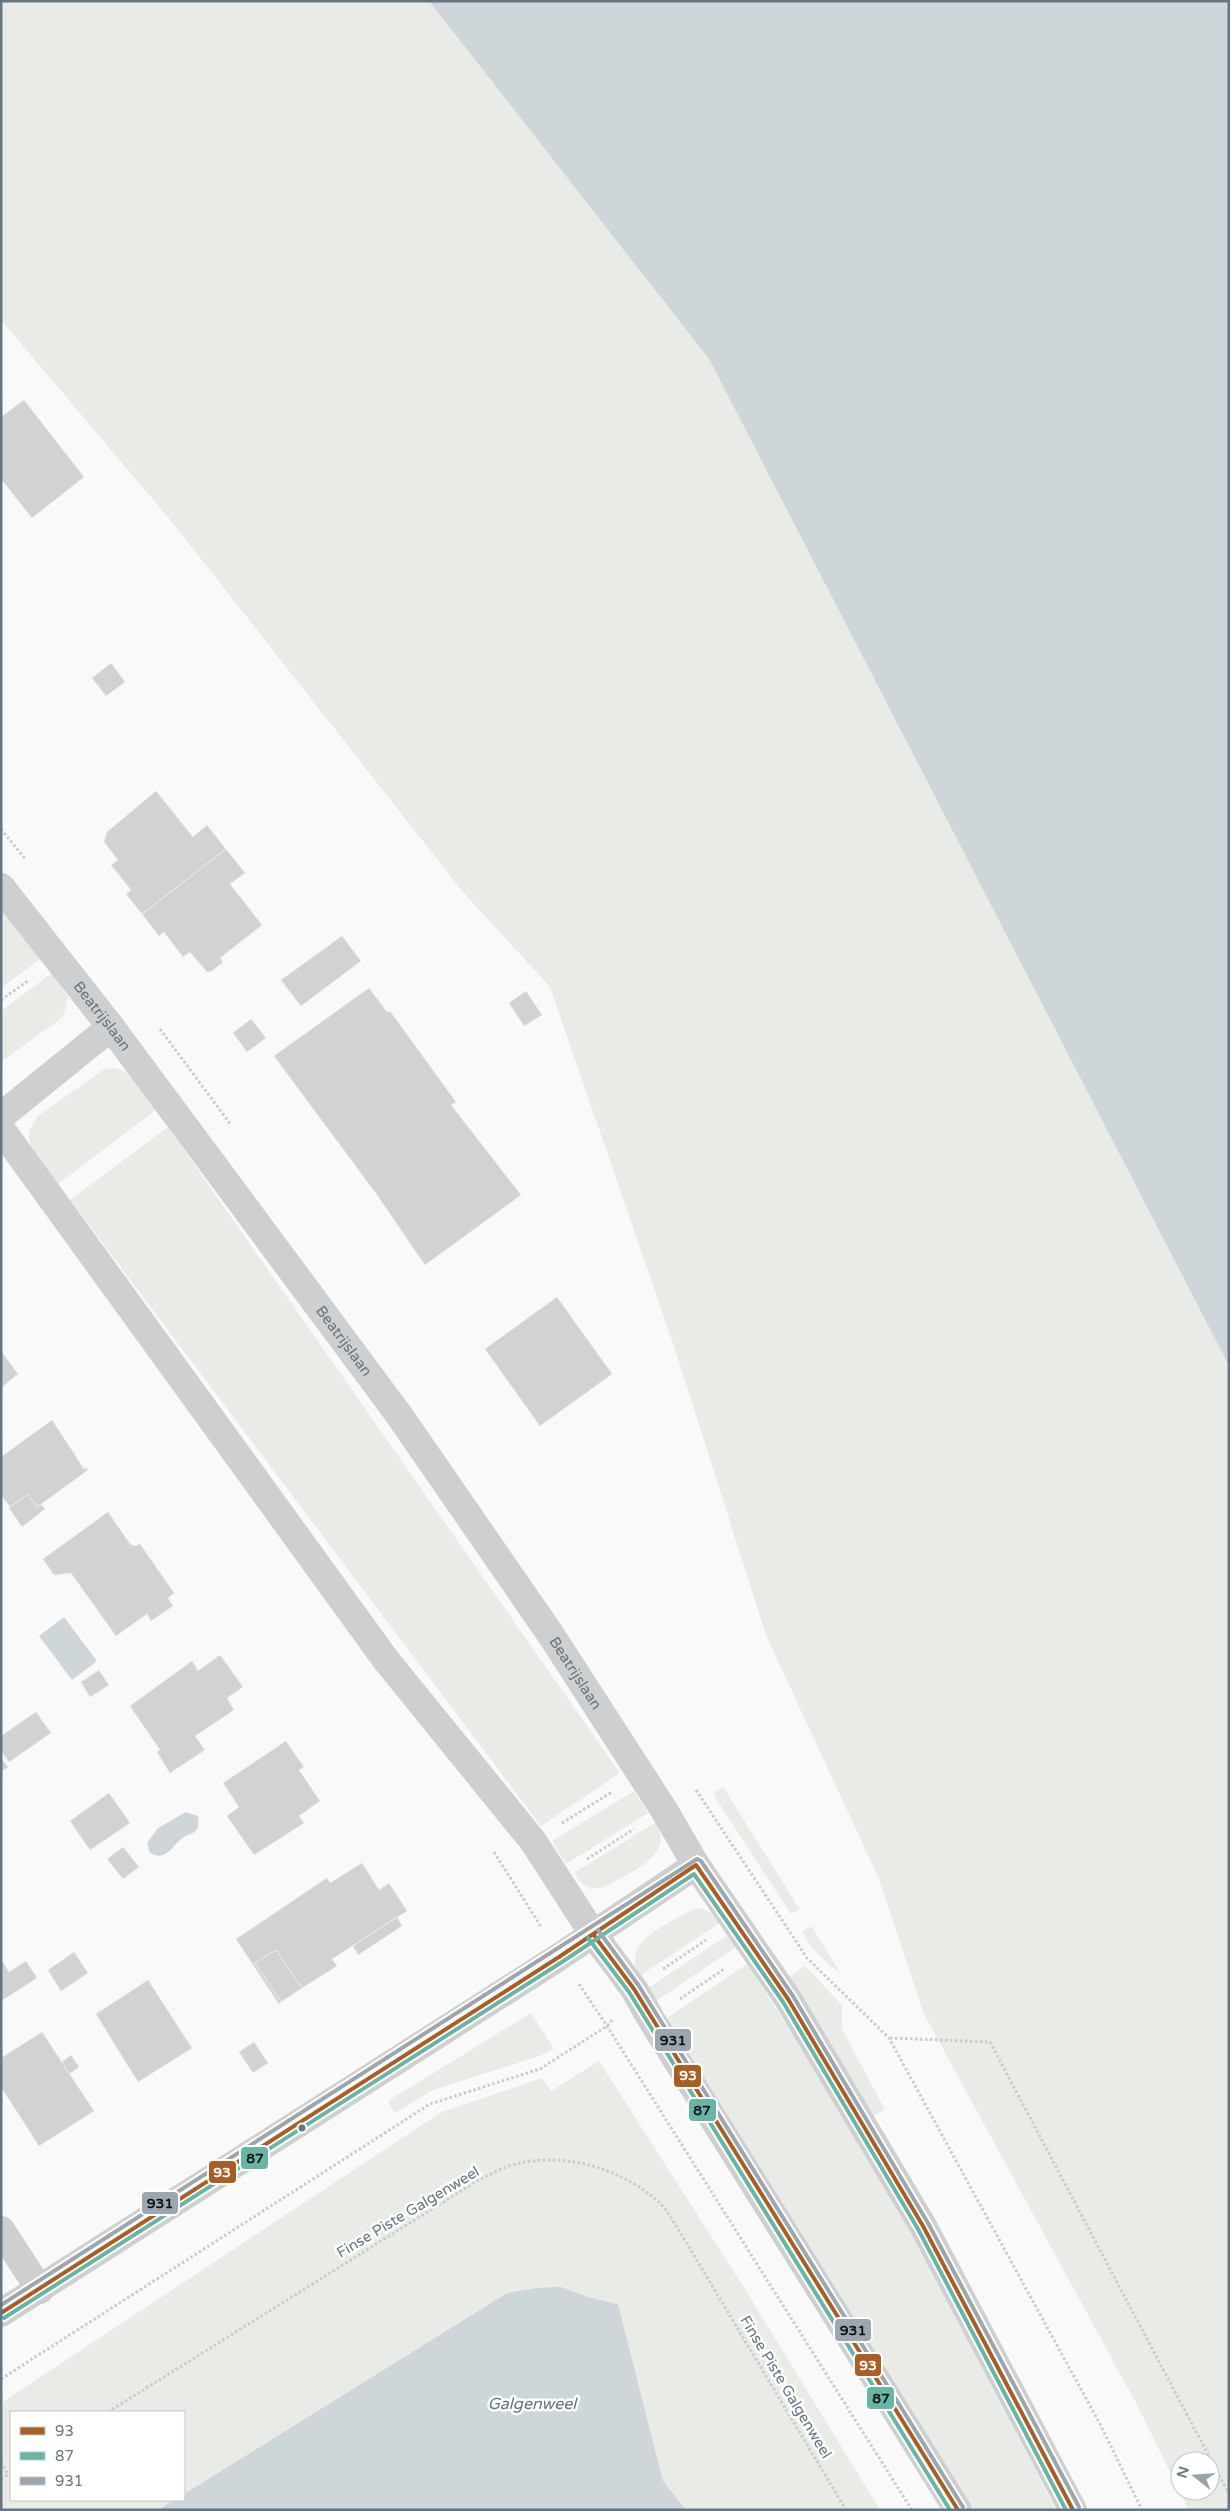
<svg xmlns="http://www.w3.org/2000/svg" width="1230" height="2511" font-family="'Varela Round',sans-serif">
<rect width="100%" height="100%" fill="#f9f9f9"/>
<path fill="#e8ebe6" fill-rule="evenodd" d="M1,1H429L709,359L1229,1366V2510H1189L1137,2405L923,2012L879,1879L766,1635L675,1349L550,987L463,892L172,522L1,320ZM1180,2461H1210V2491H1180Z
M1,907L42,958L1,988Z
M52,973L68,997L64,1014L59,1020L1,1062V1011Z
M114,1068C136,1073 144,1093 156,1110L58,1184C50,1173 30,1151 29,1138C28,1130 34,1122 38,1116L103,1070Z
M168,1127L620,1773L541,1826L70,1200Z
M723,1787L800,1910L791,1914L713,1794Z
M634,1791L648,1813L566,1864L552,1841Z
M656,1822C676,1856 627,1874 604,1887C589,1891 582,1885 574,1873Z
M699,1908L712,1913L720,1923L639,1976C621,1940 666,1926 691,1910Z
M811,1926L841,1974C825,1962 812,1950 802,1932Z
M728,1935L736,1947L656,2001L648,1988Z
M747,1964L840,2107L937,2281L1056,2510H975L667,2018Z
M805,1966L842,2005V2029L885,2110L874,2116L789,1977Z
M531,2013L554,2049L540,2056L433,2090L395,2113L388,2101Z
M599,2061L743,2286L880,2510H686L663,2481L618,2304L588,2297L561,2287L507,2293L184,2494V2412H11V2500H174L158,2510H1V2403L440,2113L542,2078L551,2091Z"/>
<path fill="#ced6d9" d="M429,1H1229V1366L709,359Z
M64,1617L97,1661L72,1680L39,1636Z
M186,1812L198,1816C201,1837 189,1831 179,1841C169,1850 165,1861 150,1853L147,1843L158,1828Z
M561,2287L588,2297L618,2304L663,2481L686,2510H158L174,2500H184V2494L507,2293L537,2288Z"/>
<path fill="#d0d2d3" stroke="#e8e8e8" d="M24,400L84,477L32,518L1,479V417Z
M111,663L125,682L106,696L92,678Z
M156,791L193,837L207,825L226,849L142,914L126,894L131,890L111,865L118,860L104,842L107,832Z
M226,849L245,873L230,884L262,925L220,958L223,962L212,971L207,972L190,952L183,957L164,932L159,936L142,914Z
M342,936L361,961L301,1006L281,980Z
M369,988L387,1012L390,1011L456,1102L451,1105L521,1195L425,1265L375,1192L274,1056Z
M526,991L542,1015L524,1026L509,1003Z
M251,1019L266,1038L247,1052L233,1033Z
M557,1297L612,1374L540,1426L485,1349Z
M1,1351L18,1374L1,1388Z
M52,1420L84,1469L87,1468L88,1470L37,1507L28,1494L10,1507L1,1495V1457Z
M28,1494L37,1507L41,1504L45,1509L22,1527L9,1508Z
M108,1512L130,1544L135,1546L140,1544L174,1593L168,1598L173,1606L151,1621L147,1614L116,1636L71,1573L54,1575L43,1559Z
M220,1655L243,1687L227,1698L234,1710L195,1736L205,1750L170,1773L157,1752L160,1750L130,1706L192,1661L198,1671Z
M99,1670L109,1685L90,1697L81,1682Z
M36,1712L51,1733L9,1762L1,1751V1736Z
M286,1741L304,1767L299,1770L320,1801L299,1816L304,1823L254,1855L227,1816L239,1807L223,1783Z
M1,1758L8,1767L1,1772Z
M109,1793L130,1823L90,1850L70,1821Z
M123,1847L139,1867L123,1879L107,1859Z
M362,1863L379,1890L389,1883L407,1911L332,1959L337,1966L302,1988L276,1950L255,1963L281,2002L279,2004L236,1939L327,1878L330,1883Z
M397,1917L402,1926L358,1955L353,1946Z
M276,1950L302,1988L281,2002L255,1963Z
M74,1952L88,1973L61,1991L48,1970Z
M1,1959L9,1972L26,1961L37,1978L1,2001Z
M148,1980L192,2048L138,2082L96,2014Z
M42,2032L94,2111L39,2146L1,2087V2058Z
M254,2042L268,2063L253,2073L239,2052Z
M71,2055L79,2067L69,2074L62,2062Z"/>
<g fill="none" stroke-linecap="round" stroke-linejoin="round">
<path stroke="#cbcccd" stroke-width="3" stroke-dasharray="2.5 2.5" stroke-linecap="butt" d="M1,829L26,860
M1,1000L29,980
M160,1029L231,1125
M696,1790L807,1958L889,2038L1100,2424L1142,2510
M562,1823L612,1792
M494,1852L541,1927
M587,1859L634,1829
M663,1969L706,1940
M579,1984L607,2026L912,2510
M680,1999L724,1969
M890,2038L990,2042L1229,2494
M1,2379L430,2104L540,2069L607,2026L612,2020
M108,2412L477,2181C489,2175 503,2167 516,2164C566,2152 620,2168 659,2202C668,2211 676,2226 683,2237L846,2510
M1,2462L8,2475
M1,2479L11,2473"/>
<path stroke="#cecfd0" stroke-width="28" d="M1,1116L111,1027
M1,2230L40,2290
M1,2313L559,1957L696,1865"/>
<g stroke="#cecfd0" stroke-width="28">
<path id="s1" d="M1,887L111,1027L399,1415L551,1635L664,1810L696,1865L788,1999L923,2226L1073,2510"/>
<path d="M1,1129L386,1660L533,1841L593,1934L634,1989L651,2019L958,2510"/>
</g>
<g stroke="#fff" stroke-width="8">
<path id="bus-1" d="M593,1934L634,1989L958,2510
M1,2313L559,1957L696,1865L788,1999L923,2226L1073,2510"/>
</g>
<g stroke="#fff" stroke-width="8">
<path id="bus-2" d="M588,1938L629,1992L950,2510
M4,2318L562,1962L694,1874L783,2002L918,2229L1066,2510"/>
</g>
<g stroke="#fff" stroke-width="8">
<path id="bus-3" d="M598,1930L639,1986L963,2507
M1,2305L697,1859L701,1861L793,1996L928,2223L1079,2507"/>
</g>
<use href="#bus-1" stroke="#a85e24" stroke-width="4"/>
<use href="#bus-2" stroke="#68b5a6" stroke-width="4"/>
<use href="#bus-3" stroke="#9ba6ae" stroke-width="4"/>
</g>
<circle fill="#657683" stroke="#fff" stroke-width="2" cx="302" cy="2128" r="4.5"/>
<g text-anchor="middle" stroke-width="5" stroke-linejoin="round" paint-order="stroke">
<g font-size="15" fill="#657683" stroke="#fff">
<text dy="5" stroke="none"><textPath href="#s1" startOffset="164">Beatrijslaan</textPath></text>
<text dy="5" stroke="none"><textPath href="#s1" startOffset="569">Beatrijslaan</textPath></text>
<text dy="5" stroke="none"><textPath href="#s1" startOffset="974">Beatrijslaan</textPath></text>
<text transform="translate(408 2212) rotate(-31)" y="5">Finse Piste Galgenweel</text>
<text transform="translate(786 2387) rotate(59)" y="5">Finse Piste Galgenweel</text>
</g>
<g font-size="16" font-style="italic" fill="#60757c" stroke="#fff">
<text x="532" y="2409">Galgenweel</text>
</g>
</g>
<g stroke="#fff" stroke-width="2">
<rect x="654" y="2028" width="38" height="24" rx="5" fill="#9ba6ae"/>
<rect x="673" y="2064" width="29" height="24" rx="5" fill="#a85e24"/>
<rect x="688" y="2098" width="29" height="24" rx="5" fill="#68b5a6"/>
<rect x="240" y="2146" width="29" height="24" rx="5" fill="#68b5a6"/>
<rect x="208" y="2160" width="29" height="24" rx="5" fill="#a85e24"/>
<rect x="141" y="2191" width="38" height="24" rx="5" fill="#9ba6ae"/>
<rect x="834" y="2318" width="38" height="24" rx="5" fill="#9ba6ae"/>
<rect x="854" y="2353" width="28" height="24" rx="5" fill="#a85e24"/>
<rect x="866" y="2386" width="29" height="24" rx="5" fill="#68b5a6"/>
</g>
<g font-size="14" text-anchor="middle" font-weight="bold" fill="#fff">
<text x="688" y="2080">93</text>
<text x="222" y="2177">93</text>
<text x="868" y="2370">93</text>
</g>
<g font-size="14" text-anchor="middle" font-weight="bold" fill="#111">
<text x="673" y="2045">931</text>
<text x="702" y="2115">87</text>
<text x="255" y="2163">87</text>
<text x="160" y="2208">931</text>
<text x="853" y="2335">931</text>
<text x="881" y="2403">87</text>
</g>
<rect width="1230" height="2511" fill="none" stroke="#657683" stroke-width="5"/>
<rect x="10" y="2411" width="175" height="90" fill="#ffffff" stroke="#c1c8cd"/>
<rect x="20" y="2427" width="25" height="8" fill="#a85e24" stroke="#c1c8cd"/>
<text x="55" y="2436" font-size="15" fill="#657683">93</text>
<rect x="20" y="2452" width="25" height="8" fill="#68b5a6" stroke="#c1c8cd"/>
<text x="55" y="2461" font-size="15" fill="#657683">87</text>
<rect x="20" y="2477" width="25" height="8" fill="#9ba6ae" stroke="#c1c8cd"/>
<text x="55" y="2486" font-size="15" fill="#657683">931</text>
<g transform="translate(1195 2476) rotate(287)"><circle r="24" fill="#ffffff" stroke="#c1c8cd"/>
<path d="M0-4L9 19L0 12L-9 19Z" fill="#99a4ac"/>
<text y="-8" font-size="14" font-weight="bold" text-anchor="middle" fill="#657683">N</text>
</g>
</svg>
